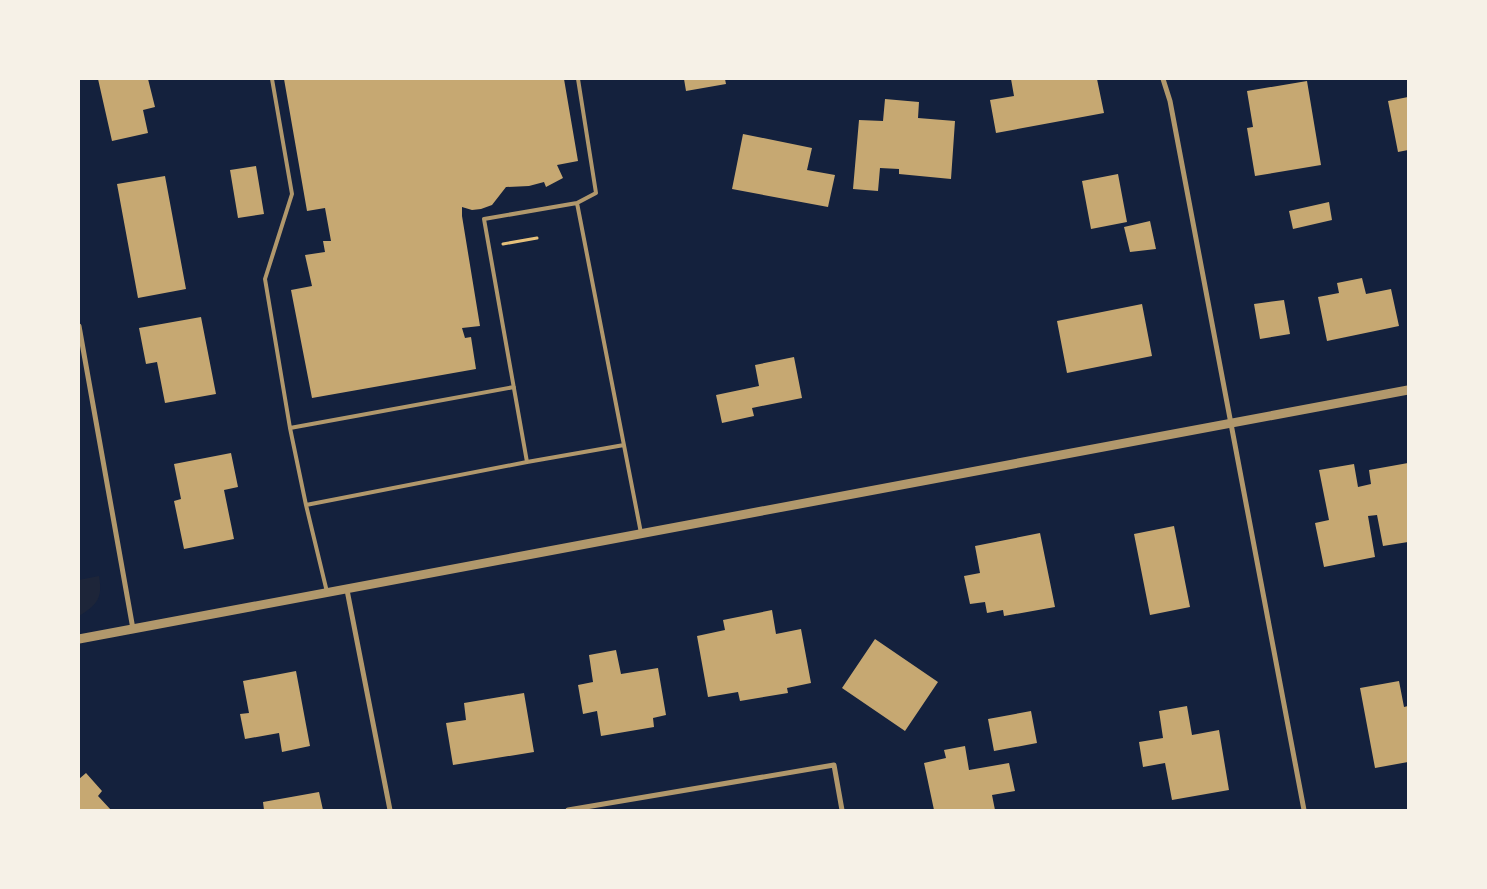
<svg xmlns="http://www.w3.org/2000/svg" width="1487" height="889" font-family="Inter,sans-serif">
<rect width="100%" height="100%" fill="#14213d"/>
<path fill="#1d2539" d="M99,576C103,598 97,605 79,616V580Z"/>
<path fill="#c6a872" d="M98,79H148L155,107L143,110L148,133L112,141Z
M284,79H564L578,161L557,165L563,178L546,187L544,182L529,186L506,187L492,205L481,209L472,210L462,207V216L480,326L462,328L465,338L471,337L476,369L312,398L291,290L312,286L305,255L325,252L323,241H331L325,208L307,211Z
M684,79H725L726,84L686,91Z
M1011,79H1097L1104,113L996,133L990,100L1014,96Z
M1307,81L1321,165L1255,176L1247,128L1253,127L1247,91Z
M1408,97V150L1398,152L1388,101Z
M885,99L919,102L918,118L955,121L951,179L899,174V169L880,168L878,191L853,189L859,120L883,121Z
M743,134L812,148L807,170L835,175L828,207L732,189Z
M256,166L264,214L238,218L230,170Z
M1118,174L1127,222L1091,229L1082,181Z
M165,176L186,289L138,298L117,184Z
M1329,202L1332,220L1293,229L1289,211Z
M1150,221L1156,249L1130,252L1124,227Z
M1362,278L1366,294L1391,289L1399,326L1327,341L1318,297L1339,293L1337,283Z
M1284,300L1290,334L1260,339L1254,304Z
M1142,304L1152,356L1067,373L1057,321Z
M201,317L216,394L165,403L157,362L146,364L139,328Z
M794,357L802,398L752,408L754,416L722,423L716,395L759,386L755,365Z
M231,453L238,487L224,490L234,539L184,549L174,501L181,499L174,464Z
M1408,463V542L1383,546L1377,515L1368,516L1375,557L1324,567L1315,523L1329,520L1319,470L1354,464L1358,487L1371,484L1369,470Z
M1174,526L1190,607L1150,615L1134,534Z
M1040,533L1055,607L1004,616L1003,610L987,613L985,602L970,604L964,576L980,573L975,546Z
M772,610L776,634L801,629L811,683L787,688L788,693L740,701L738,692L708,697L697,636L725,630L723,620Z
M875,639L938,682L905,731L842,688Z
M616,650L621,674L658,668L666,715L653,718L654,727L601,736L597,711L583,714L578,685L593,682L589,655Z
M296,671L310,746L282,752L279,733L245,739L240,714L249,713L243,681Z
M1399,681L1404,707L1408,706V762L1375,768L1360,688Z
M524,693L534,752L453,765L446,723L466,720L464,703Z
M1187,706L1192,735L1219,730L1229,790L1172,800L1165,763L1143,767L1139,742L1163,738L1159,711Z
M1031,711L1037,743L994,751L988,719Z
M965,746L969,770L1009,763L1015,791L992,795L995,810H934L924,763L946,758L944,750Z
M86,773L102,791L98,796L111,810H79V779Z
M319,792L323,810H264L263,802Z"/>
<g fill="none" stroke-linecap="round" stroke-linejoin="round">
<path stroke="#e5c07b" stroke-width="3" d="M503,244L537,238"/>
<path stroke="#b1986c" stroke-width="4" d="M272,79L292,194L265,279L290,428
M577,203L596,193L578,79
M624,445L527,462L484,219L577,203L641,533
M306,505L290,428L514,387
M327,592L306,505L527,462"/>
<path stroke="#b1986c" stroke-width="5" d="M1163,79L1170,101L1304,810
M79,326L133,629
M347,590L390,810
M568,810L834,765L842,810"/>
<path stroke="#b1986c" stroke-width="9" d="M79,639L1408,390"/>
</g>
<rect width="1487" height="889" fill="none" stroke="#f6f1e7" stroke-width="160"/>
</svg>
